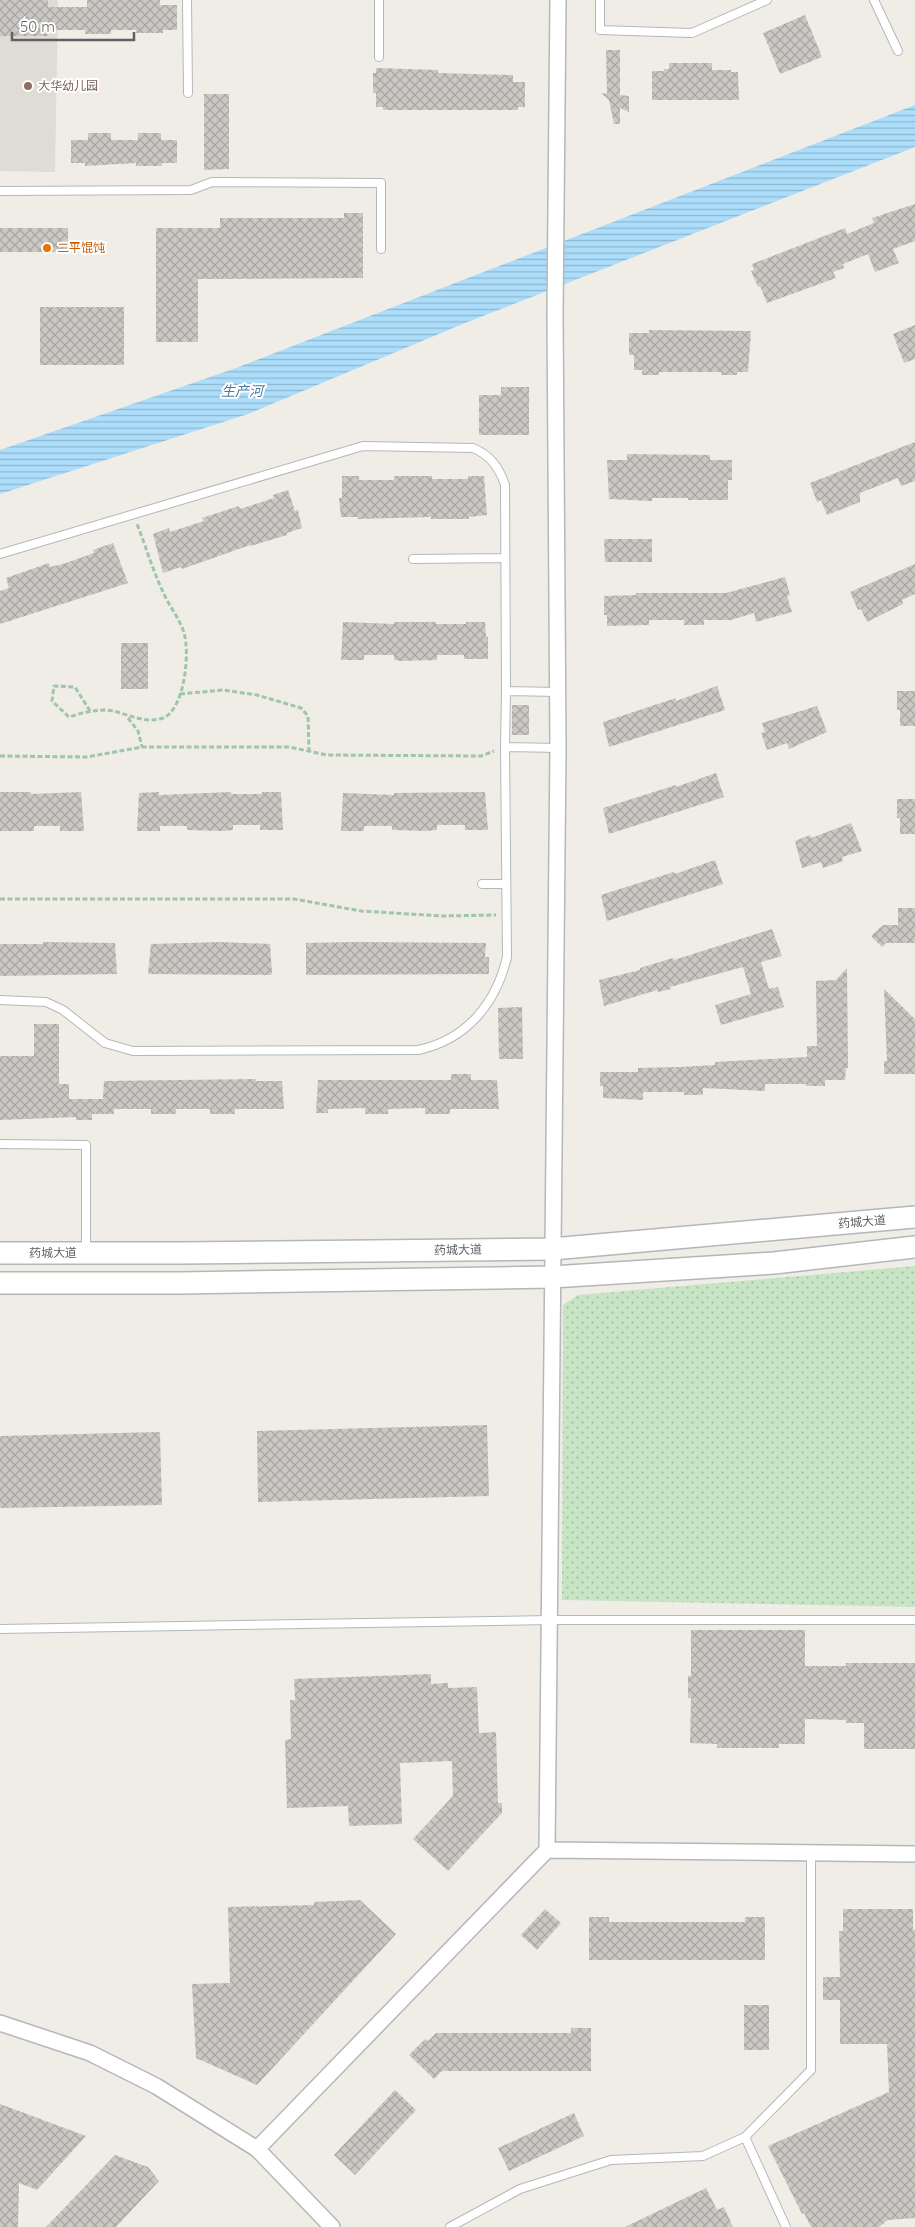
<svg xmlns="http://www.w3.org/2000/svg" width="915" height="2227" font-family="Quicksand,'Noto Sans SC',sans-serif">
<defs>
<pattern id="green-dots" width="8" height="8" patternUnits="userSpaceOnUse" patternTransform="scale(1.25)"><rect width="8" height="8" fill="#c7e5c5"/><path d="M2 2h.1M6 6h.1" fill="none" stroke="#a5bda4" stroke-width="1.8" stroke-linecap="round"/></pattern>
<pattern id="water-rules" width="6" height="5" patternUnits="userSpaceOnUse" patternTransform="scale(1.25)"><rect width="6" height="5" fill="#acddfa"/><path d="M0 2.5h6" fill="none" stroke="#8fb7ce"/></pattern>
<pattern id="building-cross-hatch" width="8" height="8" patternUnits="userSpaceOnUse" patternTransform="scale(1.25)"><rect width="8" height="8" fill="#cbc8c4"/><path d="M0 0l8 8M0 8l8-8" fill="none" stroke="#a8a6a3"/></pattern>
</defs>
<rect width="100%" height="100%" fill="#f0ede7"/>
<path fill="#dfdcd5" d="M0,0H58L55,172L0,171Z"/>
<path fill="url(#green-dots)" d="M915,1266V1607L562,1600L563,1305L578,1295Z"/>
<path fill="url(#water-rules)" d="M915,105V147L465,323L248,414L0,494V450L236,368Z"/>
<path fill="url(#building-cross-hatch)" d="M0,0H48V7H87V0H160V5H177V30H163V33H136V30H111V34H85V30H48V36H0Z
M805,15L822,57L780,74L763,33Z
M606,50H620V95L629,96V112L620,108V124H614L609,100L601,93L607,94Z
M669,63H712V70H731V72H738L739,100H652V71H664V69H669Z
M376,68L438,70V73L513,75V82H525V107H518V110H383V107H376V93H373V73H376Z
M204,94H229V169L204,170Z
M88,133H111V140H138V133H161V140H177V163H162V166H136V163L85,166V163H71V140H88Z
M915,204V241L893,249L899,263L875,272L868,254L843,264L844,268L833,272L836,278L767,303L760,286L758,287L751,271L754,270L752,264L845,228L847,234L874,223L872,218Z
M344,213H363V278L198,279V342H156V228H220V218H344Z
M0,228H68V252H0Z
M40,307H124V365H40Z
M915,325V359L904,363L893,334Z
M649,330L751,331L748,372H737V375H721V372H659V375H642V370H634V355H629V333H649Z
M501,387H529V435H479V395H501Z
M915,442V481L901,486L898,478L860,493V502L827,515L821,500L817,502L810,483Z
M627,454L710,455V460H732V480H728V500H688V498H652V501L609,499L607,460H627Z
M342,476H359V480H394V476H432V479H468V476H484L487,515L469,517V519H431V517L358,519V517H341L339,498H342Z
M288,490L295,511L298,510L302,528L287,533V535L251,546L250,545L182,569L181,567L163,573L153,534L169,528L170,532L204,521L202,518L239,506L240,509L274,498L273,495Z
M604,539H652V562H605Z
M113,543L128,583L0,624V591L9,588L6,578L49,563L50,567L66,563L94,553L93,550Z
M915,564V594L902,600L903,604L867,622L861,609L858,610L850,592Z
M785,577L790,595L787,596L792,612L756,622L754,613L731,620H704V625H684V620H649V625L607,626V615H604V596L636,595V593H726Z
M343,622L394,624V622H436V624H466V622H485L486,637H488V659H464V655H437V660L401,661L394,660V655H364V660H341Z
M121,643H148V689H121Z
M717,686L725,710L609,747L603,722L676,698V701Z
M897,691H915V726H900V710H897Z
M512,705H529V735H512Z
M817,706L827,732L789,749L787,743L767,750L761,733L765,732L762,723Z
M716,773L724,797L609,834L603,808L676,785V787Z
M0,792H31V794L81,792L84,831H60V826H34V831H0Z
M159,792V795L231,792V794H262V792H281L283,830H260V825H233V830L222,831L187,830V826H160V831H137L139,793Z
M485,792L488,830H465V825H437V830L426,831L392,830V826H364V831H341L343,793L394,795V793Z
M897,799H915V834H900V818H897Z
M851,823L862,851L842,857L843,861L823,868L821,862L802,868L795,841L810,835L811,838Z
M715,860L723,884L607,921L601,895L674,872L675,874Z
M898,908H915V943H886L882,947L871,936L883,925H898Z
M772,929L782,956L761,962L769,989L778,987L784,1007L721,1025L715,1005L751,994L743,967L670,987L671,989L658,992L657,990L604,1006L599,980L640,970V968L673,958L674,960Z
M43,942L115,943L117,974L0,976V944H43Z
M221,942L270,944L272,973L271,975L148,974L151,944Z
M355,942L486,943L485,957H489V974L306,975V943Z
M847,968L848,1068H846L845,1080H825V1086H806V1084H765V1091L703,1088V1095H684V1092H643V1100L603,1098V1086H600V1072H638V1068L680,1067L715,1065V1062L807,1057V1046H817L816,981L836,980Z
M884,989L915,1019V1074H884V1061H887Z
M522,1007L523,1059H499L498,1008Z
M34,1024H59V1084H69V1099H103L104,1081L256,1079V1081H282L284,1109H235V1114H210V1109H176V1114H151V1109H114V1114H92V1120H76V1117L0,1120V1056H34Z
M451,1074H471V1080H497L499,1109H450V1114H425V1108L388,1109V1114H365V1108L328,1109V1113H316L318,1080H451Z
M487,1425L489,1496L258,1502L257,1431Z
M160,1432L162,1505L0,1508V1436Z
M691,1630H805V1666H846V1663H915V1749H864V1723H846V1720L805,1719V1744H779V1748H717V1744L690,1743L691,1698H688V1676H691Z
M431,1674V1684L448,1683V1688L477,1687L479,1733L496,1732L498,1803H502V1813L448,1871L413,1839L453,1796L452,1761L400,1763L402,1824L349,1826L348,1806L287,1808L285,1740L291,1739L290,1700H295L294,1679Z
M360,1900L396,1934L257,2085L196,2058L192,1984L230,1983L228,1907L314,1905V1902Z
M545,1909L561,1923L537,1950L521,1935Z
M843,1909H913V1930H915V2218L888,2220L879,2227H811L804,2213L802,2214L768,2146L889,2092L887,2044H840V2000H823V1977H840L839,1931H843Z
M589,1917H609V1922H745V1917H765V1960H589Z
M744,2005H769V2050H744Z
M571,2028H591V2071H442L434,2079L409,2055L425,2039L428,2041L436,2033H571Z
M395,2090L416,2110L355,2175L334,2155Z
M0,2104L86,2136L37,2190L19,2183L18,2227H0Z
M574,2113L584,2136L509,2171L498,2148Z
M115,2155L148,2167L159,2181L116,2227H46Z
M706,2188L717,2210L724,2207L733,2227H625Z"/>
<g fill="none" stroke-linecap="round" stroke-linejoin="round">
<g stroke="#b4b7bb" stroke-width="10">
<path id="lane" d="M187,0L188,93
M379,0V57
M600,0V30L692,33L767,0
M874,0L898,51
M0,191L191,190L212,182L381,183V249
M0,554L363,446L473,448C490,455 499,467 505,485L506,691
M413,559L505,558
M557,692L506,691L505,747L558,748
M482,884H506
M0,1000L46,1002L63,1010L105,1043L133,1051L418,1050C466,1040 496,1004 507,957L505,747
M0,1144L86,1145V1251
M0,1629L550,1620H915
M745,2137L811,2070V1853
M450,2227L520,2189L611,2160L703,2156L745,2137L786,2227"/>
</g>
<g stroke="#b4b7bb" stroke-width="18">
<path id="street" d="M558,0L555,314L558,748L547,1850L915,1854
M0,2023L90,2053L156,2086L257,2149L332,2227
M257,2149L547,1850"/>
</g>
<g stroke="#b3b6ba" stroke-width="24">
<path id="secondary" d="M0,1253H181L552,1249L915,1217
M0,1283H180L552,1277L774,1263L915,1247"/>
</g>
<path stroke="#9ec6a7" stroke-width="3" stroke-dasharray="5 2.5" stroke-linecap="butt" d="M180,694L223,690L257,695L301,708L308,716L309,751
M90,711L75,687L54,686L52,701L69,717C81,713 93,710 106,710C123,711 143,725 163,718C185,709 190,653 184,633C180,619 169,606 163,592C153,571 146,547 137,524
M128,718L138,731L142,747
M0,756L87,757L142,747H289L327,755L481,756L494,751
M0,899H294L361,911L442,916L496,915"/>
<use href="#lane" stroke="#fff" stroke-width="8"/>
<use href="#street" stroke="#fff" stroke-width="15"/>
<use href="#secondary" stroke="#fff" stroke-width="21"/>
</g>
<circle fill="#8d6e63" stroke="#fff" stroke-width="2" cx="28" cy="86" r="5"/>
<circle fill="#e8710a" stroke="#fff" stroke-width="2" cx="47" cy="248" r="5"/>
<g text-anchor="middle" stroke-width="4" stroke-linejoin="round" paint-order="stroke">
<g font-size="12" fill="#785e54" stroke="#fff" text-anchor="start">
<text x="38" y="90">大华幼儿园</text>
</g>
<g font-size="12" fill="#c56008" stroke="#fff" text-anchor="start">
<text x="57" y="252">二平馄饨</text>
</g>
<g font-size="12" fill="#5e6266" stroke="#fff">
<text transform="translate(862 1222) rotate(-5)" y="4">药城大道</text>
<text transform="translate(458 1250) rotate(-1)" y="4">药城大道</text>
<text x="53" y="1257">药城大道</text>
</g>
<g font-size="14" font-style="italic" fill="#4679a4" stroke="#fff">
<text x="242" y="396">生产河</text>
</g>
</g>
<path d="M12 32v8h122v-8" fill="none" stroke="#5e6266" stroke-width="2.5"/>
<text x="20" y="32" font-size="15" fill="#5e6266" stroke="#ffffff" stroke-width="4" paint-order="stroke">50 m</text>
</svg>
